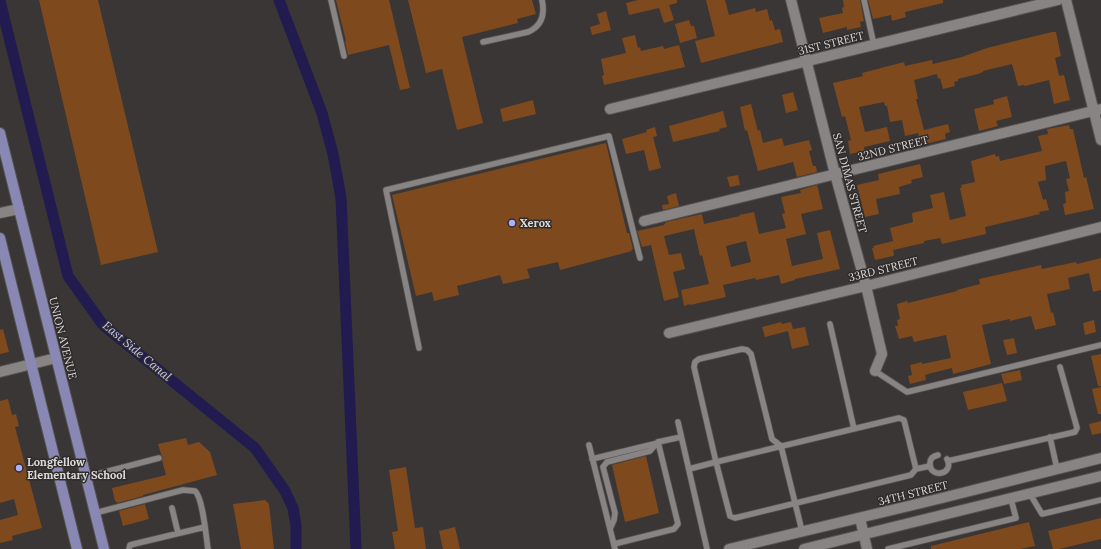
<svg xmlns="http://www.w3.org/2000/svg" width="1101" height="549" font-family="Lora,serif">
<rect width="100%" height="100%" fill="#393635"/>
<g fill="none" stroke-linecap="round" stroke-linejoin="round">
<path stroke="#211b50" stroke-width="11" d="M279,0L322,113L333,154L341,198L356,549
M0,1L68,276L103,325L255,448L285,491L293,508L296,526V549"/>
</g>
<path fill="#7f491e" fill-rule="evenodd" d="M39,0H98L158,252L101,265Z
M336,0H389L410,88L400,90L389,45L348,55L345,41H346Z
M408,0H532L536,14L517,19L518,23L462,37L483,123L457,130L442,69L426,73Z
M638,0H677V3L669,5L674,20L664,23L659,8L629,15L626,3Z
M706,0H725L729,15L755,8L756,12L767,9L770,21L772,20L775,30L780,29L783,42L701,63L695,41L715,36Z
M843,0H860L864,21L860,22L861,27L847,30V27L823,33L819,18L843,13L842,8L844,7Z
M868,0H943V3L905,12L906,17L892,21L891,15L873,19Z
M606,11L611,30L592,35L590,27L600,24L597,14Z
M689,20L691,26H694L697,38L680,43L675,24Z
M1052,32H1056L1061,56L1055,58L1059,76L1064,75L1070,100L1054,104L1049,80L1025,86L1024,85L1018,86L1012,64L983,71V72L978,74L958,79V81L954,82L955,86L943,89L940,78L938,79L937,74L914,80L918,99H916L924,130L948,124L950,132L945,134L946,139L921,145L918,133L905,136L902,120L890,122L887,106H885L884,102L859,107L865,132L887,127L890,141L864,147L865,151L850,154L848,141L851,140L845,116L842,117L833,83L863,76L862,73L904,62L905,66L932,60L933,64L962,57L987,48Z
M635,35L638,48L640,47L641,51L663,46L664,49L679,45L685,67L604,85L602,76L604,75L601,59L626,53L622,38Z
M793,92L798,110L786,113L782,95Z
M1007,96L1012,117L996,121L998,126L979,131L974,109L994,104L993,100Z
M533,100L536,114L503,122L500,109Z
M751,104L758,131L760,130L763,143L782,138L784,146L809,140L812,150L809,151L813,166H816L817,172L797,177L793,162L758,171L747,130L745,131L740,107Z
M723,111L727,127L719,129L720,131L673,142L669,126Z
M1069,125L1070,129H1073L1084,178L1086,177L1094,209L1065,215L1063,204L1066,203L1065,192L1069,191L1066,179L1070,178L1066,161L1045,166L1046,180L1038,182L1043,200L1046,199L1049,210L1039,212L1040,214L985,227L986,234L942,244L940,238L924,241V243L893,250L894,255L893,256L875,260L872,248H874L873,246L893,241L890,228L913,222L912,213L933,208L930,195L944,192L950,220L966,216L960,188L962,187L961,185L975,182L971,161L995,154L996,157L999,156L1000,161L1042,151L1038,136L1048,134L1047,129Z
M655,127L657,136L653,137L661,168L649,171L644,150L626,154L622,139L647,132L646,130Z
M606,143L627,233H629L633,249L631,250L632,251L560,270L558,262L527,269L530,278L503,284L500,275L457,286L459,295L434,301L432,292L416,296L392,195Z
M920,164L923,177L911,180L912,183L899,187L900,194L876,199L879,214L865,217L857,185L879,180L878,174Z
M738,175L740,185L730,187L727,177Z
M817,185L823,209L801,214L806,234L786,239L792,266L823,259L817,233L830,230L840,269L795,279V280L781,284L779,275L756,280L755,278L723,285L726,297L690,305V304L684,306L681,290L709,284L702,255L700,256L694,229L664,236L669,255L681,253L685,269L673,272L679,297L664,301L651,245L642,247L637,231L664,225L666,222L702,214L704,224L740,216L739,215L754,212L759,234L786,228L782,214L785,213L781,197L801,193L800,190ZM746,241L751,262L731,267L726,246Z
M676,193L679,206L663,210L662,205L669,204L667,196Z
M1101,258V290L1093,292L1089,273L1068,278L1070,289L1047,294L1051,313L1053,312L1056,325L1035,330L1031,316L1010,321V319L982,325L991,364L953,374L952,368L932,373L925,375L926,380L910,384L908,376L912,375L910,365L922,362V364L951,358L946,335L914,342L912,336L899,339L895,326H898L897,320L900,319L897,304L907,301L908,303L957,291V290L980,284L979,279L1041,265L1042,269L1076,262L1077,264Z
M1094,320L1096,332L1085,335L1083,323Z
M781,322L782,324L791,322L793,329L805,327L809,345L792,349L788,331L765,337L762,327Z
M3,329L9,352L0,354V330Z
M1014,338L1017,353L1007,355L1003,340Z
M1101,354V386H1098L1091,356Z
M1020,370L1022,380L1004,384L1001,374Z
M1002,383L1007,401L968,410L963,392Z
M1101,387V414H1098L1092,389Z
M8,399L12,415L16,414L19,426L15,427L42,528L12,536L13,540L0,543V520L18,515L14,499L0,503V401Z
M1101,421V433L1092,435L1089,424Z
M186,438L188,445L199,442L210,452L217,475L143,495V496L117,503L116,501H115L112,488L166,475L162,460L163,457L161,454L158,444Z
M646,456L659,513L625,522L612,465Z
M406,467L415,528L423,527L426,549H395L392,532L398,531L389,470Z
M265,500L269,504L274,549H241L233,504Z
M145,504L149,519L123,526L119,511Z
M1101,518V539L1059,549H1053L1048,531Z
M1029,522L1035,546L1020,549H931V546Z
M455,527L460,549H443L439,531Z"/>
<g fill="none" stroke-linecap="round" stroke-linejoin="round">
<g stroke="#555351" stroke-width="7">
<path id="lane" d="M331,0L344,56
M864,0L874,45
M483,42L528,32C542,26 545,14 542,0
M830,324L854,429
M419,348L386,190L609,136L640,258
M875,371L907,392L1101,345
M678,422L707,549
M1050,437L1057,469
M589,445L615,549
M938,455C934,456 930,458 930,463C929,479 955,475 947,459
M592,459L658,443
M948,461L1075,432L1077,428L1060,367
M689,469L716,462L694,367L695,362L699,359L742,349L747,350L751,354L772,439L781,446L802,531
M916,469L911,475L735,518L730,516L716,462L899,418L904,420L916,469L930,466
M86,477L159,458
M1030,494L1042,514L1101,500
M172,508L178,533
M95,513L183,490L195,491C203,498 206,537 208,549
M610,529L614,520L615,513L603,467L607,462L650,451L658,442
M614,544L674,529L678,524L658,442L681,437
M129,549L130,545L134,544L205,527
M888,549L1016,518L1011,499"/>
</g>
<g stroke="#555351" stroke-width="12">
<path id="street" d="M610,109L1058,0
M0,213L19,209
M644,221L1101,109
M866,286L882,354L875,371
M669,333L866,286L1101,227
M0,372L56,358"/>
</g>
<g stroke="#555351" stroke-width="12">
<path id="secondary" d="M791,0L835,174L866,286
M1066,0L1101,140
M860,518L867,549
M729,549L942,498L1101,458
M804,549L1101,476"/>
</g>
<g stroke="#555351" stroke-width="12">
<path id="primary" d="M0,133L104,549
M0,238L77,549"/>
</g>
<use href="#lane" stroke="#878483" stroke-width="5.5"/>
<use href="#street" stroke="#878483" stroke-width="10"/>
<use href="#secondary" stroke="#878483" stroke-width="10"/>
<use href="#primary" stroke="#8988b5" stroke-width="10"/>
</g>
<g fill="#aeaefa" stroke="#2f2c2b" stroke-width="1.5">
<circle cx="512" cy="223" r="4"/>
<circle cx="19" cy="468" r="4"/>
</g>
<g text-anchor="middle" stroke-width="3" stroke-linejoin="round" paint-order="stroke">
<g font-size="11" fill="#dedcdb" stroke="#2f2c2b">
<text transform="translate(831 43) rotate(-14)" y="4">31ST STREET</text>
<text transform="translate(893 148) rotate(-14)" y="4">32ND STREET</text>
<text transform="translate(850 183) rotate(75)" y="4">SAN DIMAS STREET</text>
<text transform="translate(883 269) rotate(-14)" y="4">33RD STREET</text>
<text transform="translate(63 338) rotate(76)" y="4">UNION AVENUE</text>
<text transform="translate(913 493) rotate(-14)" y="4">34TH STREET</text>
</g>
<g font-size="11" font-weight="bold" fill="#dedcdb" stroke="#2f2c2b" text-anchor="start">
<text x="520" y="227">Xerox</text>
<text x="27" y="466">Longfellow<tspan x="27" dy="13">Elementary School</tspan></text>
</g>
<g font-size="12" font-style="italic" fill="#c7c8fd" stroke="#2f2c2b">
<text transform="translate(137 351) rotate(40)" y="4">East Side Canal</text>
</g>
</g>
</svg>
